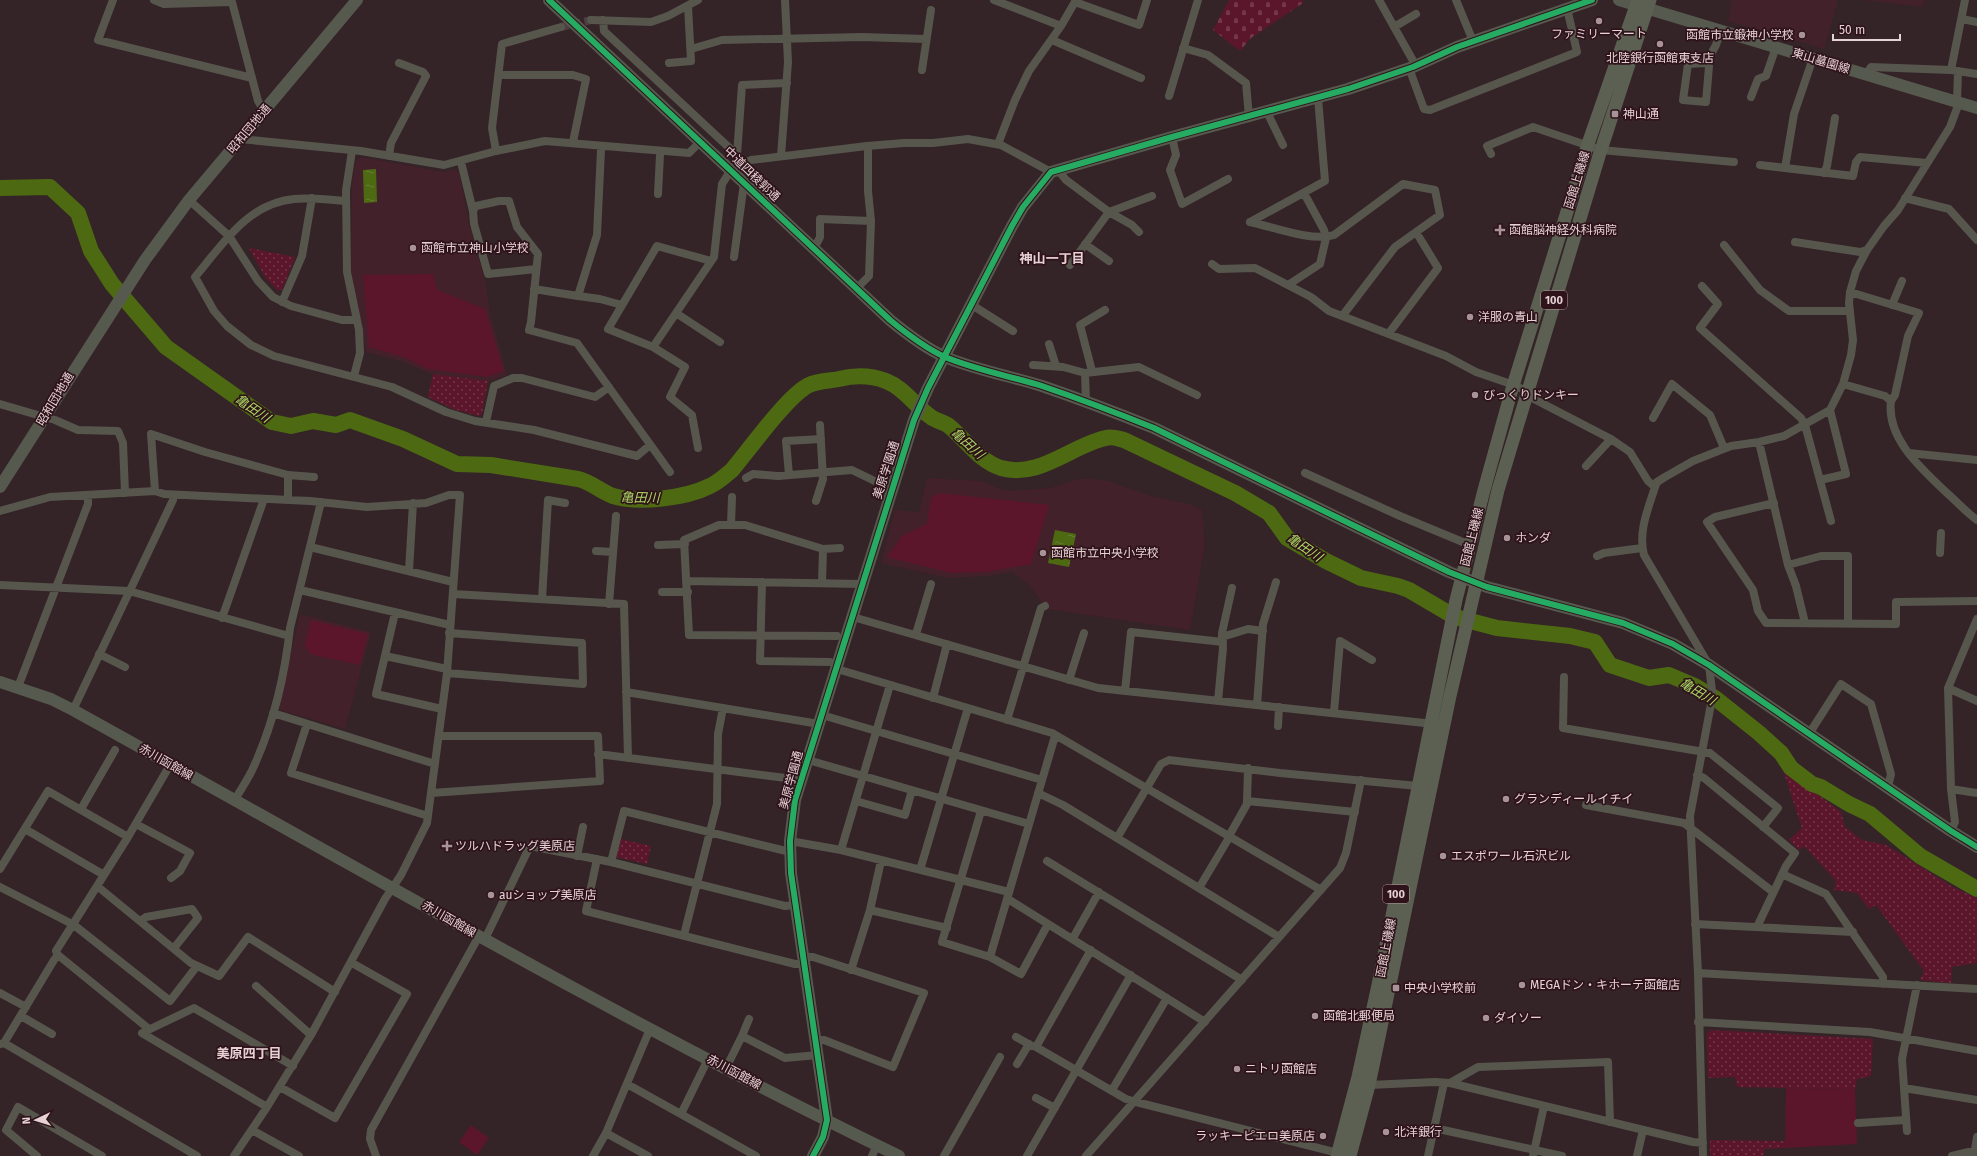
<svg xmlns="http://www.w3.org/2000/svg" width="1977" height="1156" font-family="'Fira Sans','Noto Sans JP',sans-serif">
<defs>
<pattern id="cemetery-stones" width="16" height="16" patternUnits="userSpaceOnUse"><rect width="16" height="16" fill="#5c162c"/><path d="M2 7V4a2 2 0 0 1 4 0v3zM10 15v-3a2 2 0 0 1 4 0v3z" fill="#73374a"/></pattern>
<pattern id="park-dots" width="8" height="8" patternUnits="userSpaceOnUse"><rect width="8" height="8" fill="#5c162c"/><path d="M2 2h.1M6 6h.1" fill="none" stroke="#73374a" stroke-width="1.8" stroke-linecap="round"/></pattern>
<pattern id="water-ripples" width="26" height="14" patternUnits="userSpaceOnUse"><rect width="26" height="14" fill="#4d6a12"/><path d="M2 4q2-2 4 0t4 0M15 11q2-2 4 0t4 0" fill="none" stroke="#677e34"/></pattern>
</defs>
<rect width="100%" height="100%" fill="#342327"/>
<path fill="#43212a" d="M1727,0H1838L1824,49L1728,21L1732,2Z
M1862,0H1924L1923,7Z
M361,157L444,172L454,170L459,172L469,225L485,280L490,313L507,375L490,381L433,374L426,372L401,361L366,352L351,272L352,189L355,162Z
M927,478L981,481L1000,489L1012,491L1050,488L1078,479H1094L1108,481L1151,496L1189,504L1202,510L1205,544L1190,630L1047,609L1028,584L1012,572L986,576L949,578L881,563L895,510L919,512Z
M300,614L371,632L345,729L280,710L279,706Z"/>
<path fill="url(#cemetery-stones)" d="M1229,0H1302L1303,3L1251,38L1240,51L1213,30Z"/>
<path fill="url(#park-dots)" d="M249,248L295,257L282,290H277L265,277Z
M433,374L488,381L482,414L479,416L453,409L428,397Z
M1782,767L1841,812L1845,827L1862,840L1886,845L1953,887L1977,898V963L1952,967L1951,983L1920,980L1924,971L1876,905L1869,909L1857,893L1834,890L1836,881L1804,846L1799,850L1789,840L1802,828Z
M621,839L651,846L647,864L616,857Z
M1711,1030L1873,1039L1871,1076L1857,1079L1855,1089L1737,1087L1735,1077L1708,1078L1707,1034Z
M1710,1140L1785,1141V1148L1764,1149V1156H1710Z"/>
<path fill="#5c162c" d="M433,274L437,290L485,309L504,371L487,377L428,369L406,358L369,347L363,275Z
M939,493L1049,505L1031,564L987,572L951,573L887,557L902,536L927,524L931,498Z
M311,620L368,634L360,665L310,654L305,644Z
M1786,1088L1855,1089L1857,1144L1785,1148Z
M471,1125L489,1138L477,1155L459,1142Z"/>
<path fill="url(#water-ripples)" d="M376,169L377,202L364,203L363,170Z
M1055,530L1076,534L1069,567L1048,563Z"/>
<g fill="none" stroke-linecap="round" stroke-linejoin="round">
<path stroke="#4d6a12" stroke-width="16" d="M0,188L50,187L78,213L91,251L112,284L166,347L272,422L291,426L313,421L336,425L350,420L403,439L457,464L491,465L578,479C591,482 600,491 613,496C639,504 686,498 710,486C719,482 725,476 732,470C749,450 788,395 809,385C818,381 829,381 839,379C855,375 870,375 886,381C904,388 915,406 931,417C936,421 944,422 949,426C966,440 979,461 1001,468C1039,479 1072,445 1106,438C1112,436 1119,439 1124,440L1235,493L1269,513L1287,538L1326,561L1361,578L1398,586L1409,590L1455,617L1497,628L1570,636L1595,642L1610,665L1649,678L1669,675L1695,686L1715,698L1759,733L1781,753L1791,768L1812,784L1821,787L1849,804L1870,814L1920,856L1977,889"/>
<path stroke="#4f3d41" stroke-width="8" stroke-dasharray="8 4" stroke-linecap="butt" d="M561,27L591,20"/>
<path stroke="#56564d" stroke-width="8" d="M113,0L98,40L252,78
M154,0L164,4L232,2L258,101L264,111
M994,0L1061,26
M1379,0L1416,66
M1456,0L1473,41
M1075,2L1139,25L1147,0
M1962,19L1977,22
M591,20L651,22L668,16L698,0
M603,20L604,31L737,155
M1394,27L1416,14
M1052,40L1141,78
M1183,48L1208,55L1246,83L1249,117
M691,49L722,40L862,37L926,39
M669,63L691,61L688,6
M1706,63L1688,64L1683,100L1706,102L1709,66L1706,63L1716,45L1721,30
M1409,68L1424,109L1430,110L1577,52L1567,8
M922,70L931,10
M1951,70L1965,0
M1866,74L1871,67L1951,70L1977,74
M504,75H573L586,79L573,142
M1169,96L1198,0
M1751,97L1758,79L1766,76L1776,47
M1957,102L1958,71
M1267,112L1283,145
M1172,137L1176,155L1170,170L1182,204L1228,179
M240,139L361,151L444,165L496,151L545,141L689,153L701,141
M998,144L1015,100L1029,71L1061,26L1076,0
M601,150L597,235L578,296L600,299L622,305
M352,151L346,190L347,272L359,330L360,353L354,376
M496,151L492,128L502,44L561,27
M1491,154L1487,146L1533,127L1601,150L1734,162
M389,156L391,143L426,76L423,72L399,63
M781,156L788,62L785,0
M739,157L737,155L742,85L787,83
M1760,165L1853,176L1856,162L1860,157L1927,163
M462,166L473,211
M1785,168L1794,114L1813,58
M1058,170L1066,180L1109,212L1070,265
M1824,173L1827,166L1835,118
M735,174L744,164L751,160L867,146L904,143H933L968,139L1001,145L1051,172
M658,194L660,155
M1905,198L1949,209L1977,240
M189,200L229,236L258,281L273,297L291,306L342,320H356
M346,201C329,200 311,197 294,199C248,203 222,245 195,277L214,311L227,326L251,345L274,356L392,387L446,412L475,421L534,430L637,456L650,445
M1109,212L1152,196
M1109,212L1132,225L1139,232
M1250,222C1273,227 1312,242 1334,235L1403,184L1435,190L1440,215L1395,247L1343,315
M1250,222L1325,181L1318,98
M1795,242L1860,252L1867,250
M1085,244L1109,261
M1724,245L1760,290L1789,311H1850
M814,249L820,237V219L871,221
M734,257L744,183
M1212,264L1219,269L1255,268L1311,297L1329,311L1446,356L1476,372L1514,385L1526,391L1532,398L1611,439L1630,452L1648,481L1655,487
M536,269L488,274L474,224L473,211L476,206L499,201H509L517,227L538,254L531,322L529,330L577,343L670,472
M1288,285L1320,264L1326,238L1324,230L1304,193
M1702,286L1718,304L1700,328L1801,418L1805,425L1831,521
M857,288L869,276L871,221L868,191V151
M534,289L578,296
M1850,292L1919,313L1908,336L1895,395L1891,401
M282,302L302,256L312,198
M972,305L1013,331
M1892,305L1902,281
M676,313L720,342
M1389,333L1438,268L1416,232
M1049,344L1056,366
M653,347L714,257L722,184L731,170
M1033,365L1063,367L1085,373L1139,367L1197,395
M1092,371L1080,325L1105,310
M1085,373L1086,402
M1843,384L1885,396L1891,401C1886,439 1923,470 1947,493C1957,502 1966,512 1977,520
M0,404L55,420L78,430L118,431L123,443L125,493
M1653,418L1672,384L1710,415L1724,448
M486,422L494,386L513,378H522L595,397L609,387
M1759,442L1788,565L1796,586L1805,623
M698,448L692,415L670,397L685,367L653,347L608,329L657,246L711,261
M1909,453L1977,460
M1586,466L1611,439
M1305,473L1400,516L1470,545
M288,475L314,477
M789,475L786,441L821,439
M746,478L753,474L778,476L852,470L891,489
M1820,480L1846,474L1830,410
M155,491L151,434L205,452L288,475V500
M816,501L823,479L820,425
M1774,503L1715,517L1707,522L1753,590L1758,611L1766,623L1896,624V602L1977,601
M0,511L50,497L155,491L164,494L310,501L367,507L426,503L449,495H460L447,673L427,823L401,875L385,899L311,1035L267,1107L234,1156
M731,525L732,497
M658,545L685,544
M310,547L453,582
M823,549L840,548
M596,551L613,552
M1940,553L1941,533
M1597,556L1604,553L1642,548
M1788,565L1821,556H1848V623
M409,571L413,503
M686,581L863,584
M762,582L760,661L830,662
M822,583L823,549L745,525H719L684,540L689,635L837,636
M0,585L129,591L289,636
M300,590L450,625
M662,592H688
M453,594L624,604L628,758
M542,599L548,500L565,503
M609,604L616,516
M395,613L376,694L442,709
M853,617L1098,688L1434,724
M222,618L264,499
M916,634L931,584
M1222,637L1248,629L1263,631
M99,654L125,667
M385,656L447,669
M837,669L1052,733L1321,890
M447,673L583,684L582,643L449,633
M1564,677L1563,728L1710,753L1778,808L1763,827
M1069,680L1084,633
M18,687L88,504V495
M1948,688L1977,701
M1125,691L1131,632L1223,642
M626,692L819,724
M933,698L947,644
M1218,701L1223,648L1222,633L1232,588
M1257,705L1263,624L1276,582
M73,710L173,500V495
M1334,712L1340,641L1372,660
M273,713L435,764
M822,715L1042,780
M1007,720L1041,608L1045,606
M307,724L291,773L428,816
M1278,726L1279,707
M1809,734L1841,684L1871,704L1891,774L1888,787
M598,754L801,780
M808,760L1029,824
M1248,768L1247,801L1355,812
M1697,775L1704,778L1795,853L1786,866L1757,927
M1951,789L1977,793
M431,793L600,781L598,736H439
M1038,793L1063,805L1279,937
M234,801C241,789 249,778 254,766C273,724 285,674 290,628L321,502
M856,801L905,815L912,790
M1586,805L1684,823L1773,892
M81,809L115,750
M981,811L942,942L990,957L1021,974L1048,924
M136,824L190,853L180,871L171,878
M25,829L104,875
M1951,831L1955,822L1951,789L1948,688L1977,619
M1229,836L1247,804V801
M1117,838L1161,764L1169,760L1280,773L1418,786
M790,841L841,850L1009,892
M841,850L890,685
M577,856L583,827
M597,859L586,911L795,964H804
M1047,861L1242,980
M611,862L624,811L790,852
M0,869L48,791L128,837
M920,870L968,708
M1782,874L1826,894L1883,977V984
M97,886L191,963L219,976L248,937L335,992
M0,887L74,925L170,1001L197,966
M1199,888L1230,836
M1008,899L1205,1022
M870,910L947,928
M140,921L146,917L192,909L198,918L174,948
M1695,924L1853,932
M684,935L717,804L718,734L723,708
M1073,938L1099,892
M485,939L530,846L611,862L785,906L795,905
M1091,950L1036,1047L1126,1099L1136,1102L1338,1153
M58,955L149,1029
M803,957H813L924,993L893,1067L824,1040L816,1041
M990,957L1055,736
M851,970L870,910L881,861
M1698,973L1977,989
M1917,985L1902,1059L1904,1088L1977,1100
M256,986L311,1035
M0,993L26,1007
M21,1016L52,1034
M1698,1022L1870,1032L1977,1051
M742,1036L749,1019
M1016,1037L1032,1046
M4,1043L197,1156
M0,1044L4,1043L54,960L58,955L56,951L128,837L170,765
M1017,1064L1029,1044
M726,1068L742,1036L785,1058L818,1055
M1450,1083L1478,1067L1608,1062L1610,1122
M627,1084L756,1156
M1369,1085L1435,1082L1450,1083L1693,1142L1703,1143
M280,1087L335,1118L407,994L352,963
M1904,1088L1907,1131
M1112,1090L1167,998
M1036,1098L1055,1108
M267,1107L142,1033L194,1008L293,1066
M681,1114L708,1059
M1858,1123L1906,1120
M1434,1128L1562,1156
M252,1130L299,1156
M606,1133L648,1156
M1974,1155L1977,1137
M37,1156L6,1130L18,1107L102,1156
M376,1156L370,1139L371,1130L479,936
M593,1156L606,1133L650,1029
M872,1156L877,1145
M944,1156L1000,1057
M1027,1156L1131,975
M1086,1156L1340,868L1346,853L1361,780
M1428,1156L1444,1083
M1533,1156L1544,1106
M1637,1156L1643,1130
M1703,1156L1698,973L1690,816L1711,704L1712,691L1709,665L1644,555C1638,532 1648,509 1655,487L1657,482L1665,477L1693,461L1731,446L1759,442L1784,436L1830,410L1843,384L1851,355L1853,340L1849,303L1850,292L1856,271L1867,250L1884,226L1898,210L1950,127L1959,103
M1952,1156L1977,1150"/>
<path stroke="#56594d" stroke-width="12" d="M549,0L890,320C907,334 925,348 945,357C976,370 1010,376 1042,386C1080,399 1117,413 1154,428L1449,572L1487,587L1623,623L1673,644L1709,665L1951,831L1977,847
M1619,0L1977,108
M0,487L145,260L189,200L357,0
M0,682L51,699L73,710C346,861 617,1019 899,1156
M813,1156L823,1137L827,1120L791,873L790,841L795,800L914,420L928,388L1012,226L1023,207L1051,172L1172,137L1348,89L1413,67L1457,47L1592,0"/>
<path stroke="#5c6052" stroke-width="13" d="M1337,1156L1358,1077L1378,985L1456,600L1484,490L1512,389L1588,144L1638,0
M1350,1156L1369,1085L1450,696L1498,490L1599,156L1650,0"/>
<g stroke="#2f131a" stroke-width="8">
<path id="cycleway" d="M549,0L890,320C907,334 925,348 945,357C976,370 1010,376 1042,386C1080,399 1117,413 1154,428L1449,572L1487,587L1623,623L1673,644L1709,665L1951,831L1977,847
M813,1156L823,1137L827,1120L791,873L790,841L795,800L914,420L928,388L1012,226L1023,207L1051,172L1172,137L1348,89L1413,67L1457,47L1592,0"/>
</g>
<use href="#cycleway" stroke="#26ab63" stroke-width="6"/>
</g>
<g fill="#a89498" stroke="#2f131a" stroke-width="1.5">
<circle cx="1599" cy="21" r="4"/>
<circle cx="1802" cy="35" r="4"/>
<circle cx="1660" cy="44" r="4"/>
<rect x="1611" y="110" width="8" height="8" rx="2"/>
<path d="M1498 224h4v4h4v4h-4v4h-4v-4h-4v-4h4z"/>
<circle cx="413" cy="248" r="4"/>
<circle cx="1470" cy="317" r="4"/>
<circle cx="1475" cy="395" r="4"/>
<circle cx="1507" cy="538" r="4"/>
<circle cx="1043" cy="553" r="4"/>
<circle cx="1506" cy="799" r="4"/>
<path d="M445 840h4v4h4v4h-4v4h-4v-4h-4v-4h4z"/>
<circle cx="1443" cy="856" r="4"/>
<circle cx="491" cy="895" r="4"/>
<circle cx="1522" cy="985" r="4"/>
<rect x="1392" y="984" width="8" height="8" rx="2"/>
<circle cx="1315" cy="1016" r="4"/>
<circle cx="1486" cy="1018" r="4"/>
<circle cx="1237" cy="1069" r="4"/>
<circle cx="1386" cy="1132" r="4"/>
<circle cx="1323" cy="1136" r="4"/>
</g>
<g text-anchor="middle" stroke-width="3.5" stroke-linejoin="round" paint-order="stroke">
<g fill="#2f131a" stroke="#af989d" stroke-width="1">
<rect x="1541" y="291" width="26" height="18" rx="3"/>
<rect x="1383" y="885" width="26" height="18" rx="3"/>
</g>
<g font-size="11" font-weight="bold" fill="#e6d1d5">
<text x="1554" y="304">100</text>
<text x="1396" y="898">100</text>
</g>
<g font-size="12" fill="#e6d1d5" stroke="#2f131a" text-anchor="start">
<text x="1599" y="38" text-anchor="middle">ファミリーマート</text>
<text x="1794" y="39" text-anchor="end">函館市立鍛神小学校</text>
<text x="1660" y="62" text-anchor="middle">北陸銀行函館東支店</text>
<text x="1623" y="118">神山通</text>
<text x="1509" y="234">函館脳神経外科病院</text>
<text x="421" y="252">函館市立神山小学校</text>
<text x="1478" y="321">洋服の青山</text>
<text x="1483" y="399">びっくりドンキー</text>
<text x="1515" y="542">ホンダ</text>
<text x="1051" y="557">函館市立中央小学校</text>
<text x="1514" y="803">グランディールイチイ</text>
<text x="455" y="850">ツルハドラッグ美原店</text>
<text x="1451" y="860">エスポワール石沢ビル</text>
<text x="499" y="899">auショップ美原店</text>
<text x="1530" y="989">MEGAドン・キホーテ函館店</text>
<text x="1404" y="992">中央小学校前</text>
<text x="1323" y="1020">函館北郵便局</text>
<text x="1494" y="1022">ダイソー</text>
<text x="1245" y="1073">ニトリ函館店</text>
<text x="1394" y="1136">北洋銀行</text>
<text x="1315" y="1140" text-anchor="end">ラッキーピエロ美原店</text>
</g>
<g font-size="12" fill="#e6d1d5" stroke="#2f131a">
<text transform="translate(1821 61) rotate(17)" y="4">東山墓園線</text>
<text transform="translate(249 129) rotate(-50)" y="4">昭和団地通</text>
<text transform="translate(752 174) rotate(44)" y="4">中道四稜郭通</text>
<text transform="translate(1577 180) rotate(-73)" y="4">函館上磯線</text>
<text transform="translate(55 399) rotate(-59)" y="4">昭和団地通</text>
<text transform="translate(886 470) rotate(-72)" y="4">美原学園通</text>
<text transform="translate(1472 537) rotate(-76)" y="4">函館上磯線</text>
<text transform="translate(166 762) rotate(30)" y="4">赤川函館線</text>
<text transform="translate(791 780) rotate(-75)" y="4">美原学園通</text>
<text transform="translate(449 919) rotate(30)" y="4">赤川函館線</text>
<text transform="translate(1386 948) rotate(-79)" y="4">函館上磯線</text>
<text transform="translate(734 1072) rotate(28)" y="4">赤川函館線</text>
</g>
<g font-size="13" font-weight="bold" fill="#e6d1d5" stroke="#2f131a">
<text x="1052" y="263">神山一丁目</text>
<text x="249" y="1058">美原四丁目</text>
</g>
<g font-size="13" font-style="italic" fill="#aad864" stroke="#2f131a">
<text transform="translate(253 408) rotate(34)" y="5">亀田川</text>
<text transform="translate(968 443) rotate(42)" y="5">亀田川</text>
<text transform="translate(640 497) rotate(1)" y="5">亀田川</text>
<text transform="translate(1305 547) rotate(34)" y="5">亀田川</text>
<text transform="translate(1698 691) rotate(31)" y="5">亀田川</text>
</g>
</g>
<g transform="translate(36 1120) rotate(266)" stroke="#2f131a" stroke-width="3" paint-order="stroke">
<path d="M0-3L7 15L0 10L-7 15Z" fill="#e6d1d5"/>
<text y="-6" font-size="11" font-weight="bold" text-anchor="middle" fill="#e6d1d5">N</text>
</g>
<path d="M1833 34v6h67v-6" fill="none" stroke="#e6d1d5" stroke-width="2"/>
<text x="1839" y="34" font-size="12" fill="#e6d1d5" stroke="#2f131a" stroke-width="3" paint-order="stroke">50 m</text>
</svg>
